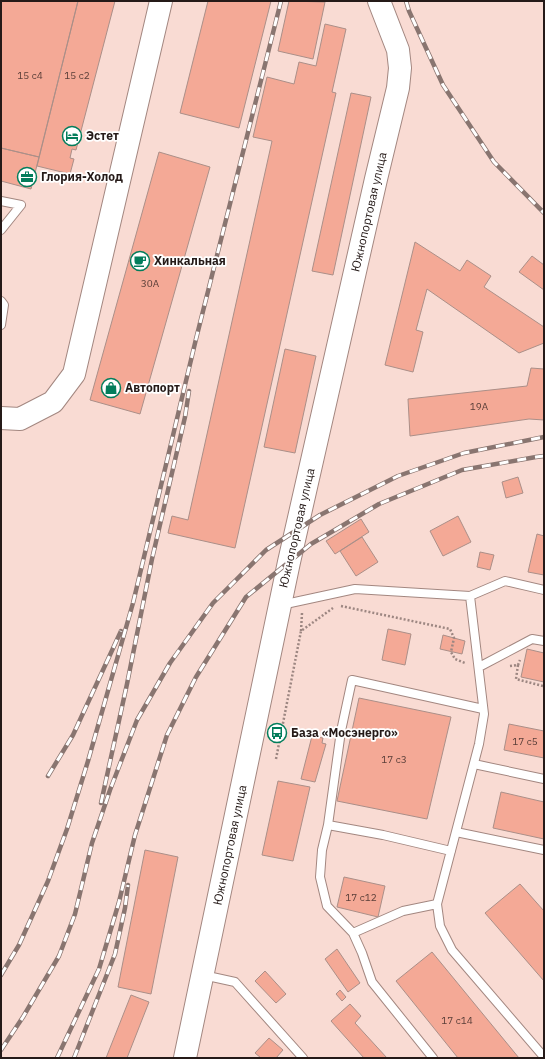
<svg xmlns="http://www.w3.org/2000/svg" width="545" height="1059" font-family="'IBM Plex Sans',sans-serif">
<rect width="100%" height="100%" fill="#f9dbd3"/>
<path fill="#f4a996" stroke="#ab8f88" d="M1,1H78L39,157L1,148Z
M78,1H115L76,150L72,149L70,158L74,159L70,174L37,166Z
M208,1H271L239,128L180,113Z
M289,1L325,2L313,59L278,51Z
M325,24L346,29L332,92L336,93L235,548L168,533L172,516L188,520L272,141L253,137L267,77L294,84L299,62L316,66Z
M351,93L371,97L333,275L312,271Z
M1,148L39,157L31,189L1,181Z
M159,152L210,167L140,414L90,400Z
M415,242L460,271L467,260L491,276L484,287L544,327V343L519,353L427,289L416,330L423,332L413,372L385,365Z
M532,256L544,265V290L519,272Z
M285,349L316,356L295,453L264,447Z
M531,368L544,369V420L529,419L410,436L408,399L527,386Z
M518,477L523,493L506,498L502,482Z
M458,516L471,542L443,556L430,531Z
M361,519L369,532L335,554L326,541Z
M537,534L544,536V575L528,572Z
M362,537L378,562L356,576L340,551Z
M480,552L494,555L490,570L477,567Z
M388,629L411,634L405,665L382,660Z
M443,635L465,641L462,654L440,649Z
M527,649L544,653V682L521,677Z
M359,698L451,717L427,819L337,801Z
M509,724L544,731V758L504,750Z
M312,736L323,738L322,743L326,744L315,782L301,779Z
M278,781L310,787L293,861L262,855Z
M501,792L544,802V839L493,828Z
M145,850L178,857L151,994L118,987Z
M344,877L385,886L378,917L337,907Z
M520,884L544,911V981L485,913Z
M337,949L360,983L348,992L325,959Z
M432,952L519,1058H458L396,981Z
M265,971L286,994L276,1003L255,981Z
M340,990L346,997L342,1001L336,994Z
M131,995L149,1002L127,1058H106Z
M350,1004L361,1016L355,1023L387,1058H364L331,1021Z
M269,1038L283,1050L276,1058H261L255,1053Z"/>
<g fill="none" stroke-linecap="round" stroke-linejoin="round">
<g stroke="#a38780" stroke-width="10">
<path id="lane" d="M1,201L21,205L1,230
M1,301L4,305L1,325
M470,596L505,581L544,590
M281,605L355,589L470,596L484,714L479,744L437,904L440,926L452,950L544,1057
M479,667L532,639L544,641
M474,764L544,779
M328,825L383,835L451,851
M456,832L544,850
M353,933L403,911L437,904
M203,975L235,982L303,1058
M433,1058L372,982L362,953L353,933L327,906L320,877L322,850L328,825L341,731L352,680L483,709"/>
</g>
<g stroke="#a38780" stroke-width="24">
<path id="secondary" d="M1,418L20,419L53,402L74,374L161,1
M185,1058L289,562L376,179L398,88L400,68L398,50L379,1"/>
</g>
<path stroke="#9d8782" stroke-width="2.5" stroke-dasharray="2 2" stroke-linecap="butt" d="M341,606L450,629L454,638L451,652L455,659L465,663
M301,631L302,613
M518,665L516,679L543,686
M510,666L518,665L520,660
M276,759L301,631L333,608"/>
<use href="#lane" stroke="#fff" stroke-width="8"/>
<use href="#secondary" stroke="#fff" stroke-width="22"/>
<g stroke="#897570" stroke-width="4.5">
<path id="rail" d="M406,1L409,11L443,85L494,162L544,213
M48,776L73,735L121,631
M101,803L127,684L152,559L185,417L189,391
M1,975L19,945L48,881L67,829L88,761L133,603L196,339L281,1
M1,1050L23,1017L59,956L75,914L92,843L110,790L137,720L170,663L213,603L266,550L320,515L398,476L464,453L544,437
M57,1058L99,969L119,902L135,835L167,735L196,677L246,597L311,544L379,504L462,470L536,457L544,456
M74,1058L115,954L125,908L128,885"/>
</g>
<use href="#rail" stroke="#fff" stroke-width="3" stroke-dasharray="9" stroke-linecap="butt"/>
</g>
<defs>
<g id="hotel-ring" transform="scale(1)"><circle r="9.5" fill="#fff" stroke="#037d5b" stroke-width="1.5"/><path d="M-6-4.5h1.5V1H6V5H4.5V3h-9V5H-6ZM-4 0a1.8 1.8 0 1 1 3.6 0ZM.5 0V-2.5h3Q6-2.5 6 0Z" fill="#037d5b"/></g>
<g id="office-ring" transform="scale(1)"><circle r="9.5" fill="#fff" stroke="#037d5b" stroke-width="1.5"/><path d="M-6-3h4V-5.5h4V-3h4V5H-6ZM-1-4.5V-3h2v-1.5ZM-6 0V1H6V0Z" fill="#037d5b"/></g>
<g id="cafe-ring" transform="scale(1)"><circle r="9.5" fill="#fff" stroke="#037d5b" stroke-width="1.5"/><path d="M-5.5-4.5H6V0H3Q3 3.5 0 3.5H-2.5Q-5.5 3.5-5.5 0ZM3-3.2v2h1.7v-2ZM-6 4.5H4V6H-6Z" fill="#037d5b"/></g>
<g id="shop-ring" transform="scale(1)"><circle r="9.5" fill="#fff" stroke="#037d5b" stroke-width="1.5"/><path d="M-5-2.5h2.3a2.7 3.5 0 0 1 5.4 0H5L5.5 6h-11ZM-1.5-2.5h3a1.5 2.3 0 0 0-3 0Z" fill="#037d5b"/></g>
<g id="bus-ring" transform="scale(1)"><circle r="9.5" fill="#fff" stroke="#037d5b" stroke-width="1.5"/><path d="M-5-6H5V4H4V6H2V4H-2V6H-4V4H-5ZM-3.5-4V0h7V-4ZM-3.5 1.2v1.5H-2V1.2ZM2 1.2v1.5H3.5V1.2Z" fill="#037d5b"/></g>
</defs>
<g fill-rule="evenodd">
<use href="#hotel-ring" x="72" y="136"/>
<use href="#office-ring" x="27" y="177"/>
<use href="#cafe-ring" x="140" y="261"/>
<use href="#shop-ring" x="111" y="388"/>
<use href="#bus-ring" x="277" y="733"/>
</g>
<g text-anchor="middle" stroke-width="3.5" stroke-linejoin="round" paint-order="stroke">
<g font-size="10" fill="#593e38">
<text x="30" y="79">15 с4</text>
<text x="77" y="79">15 с2</text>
<text x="150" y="287">30А</text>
<text x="479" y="410">19А</text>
<text x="525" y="745">17 с5</text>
<text x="394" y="763">17 с3</text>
<text x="361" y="901">17 с12</text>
<text x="457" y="1024">17 с14</text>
</g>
<g font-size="12" font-weight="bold" fill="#251a18" stroke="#fff" text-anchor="start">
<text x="86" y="140">Эстет</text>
<text x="41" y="181">Глория-Холод</text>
<text x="154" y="265">Хинкальная</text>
<text x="125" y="392">Автопорт</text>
<text x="291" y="737">База «Мосэнерго»</text>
</g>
<g font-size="12" fill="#251a18" stroke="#fff">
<text transform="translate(369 212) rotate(-77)" y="4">Южнопортовая улица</text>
<text transform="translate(297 528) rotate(-77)" y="4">Южнопортовая улица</text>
<text transform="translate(230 845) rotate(-78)" y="4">Южнопортовая улица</text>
</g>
</g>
<rect width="545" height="1059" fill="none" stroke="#251a18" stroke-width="4"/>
</svg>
